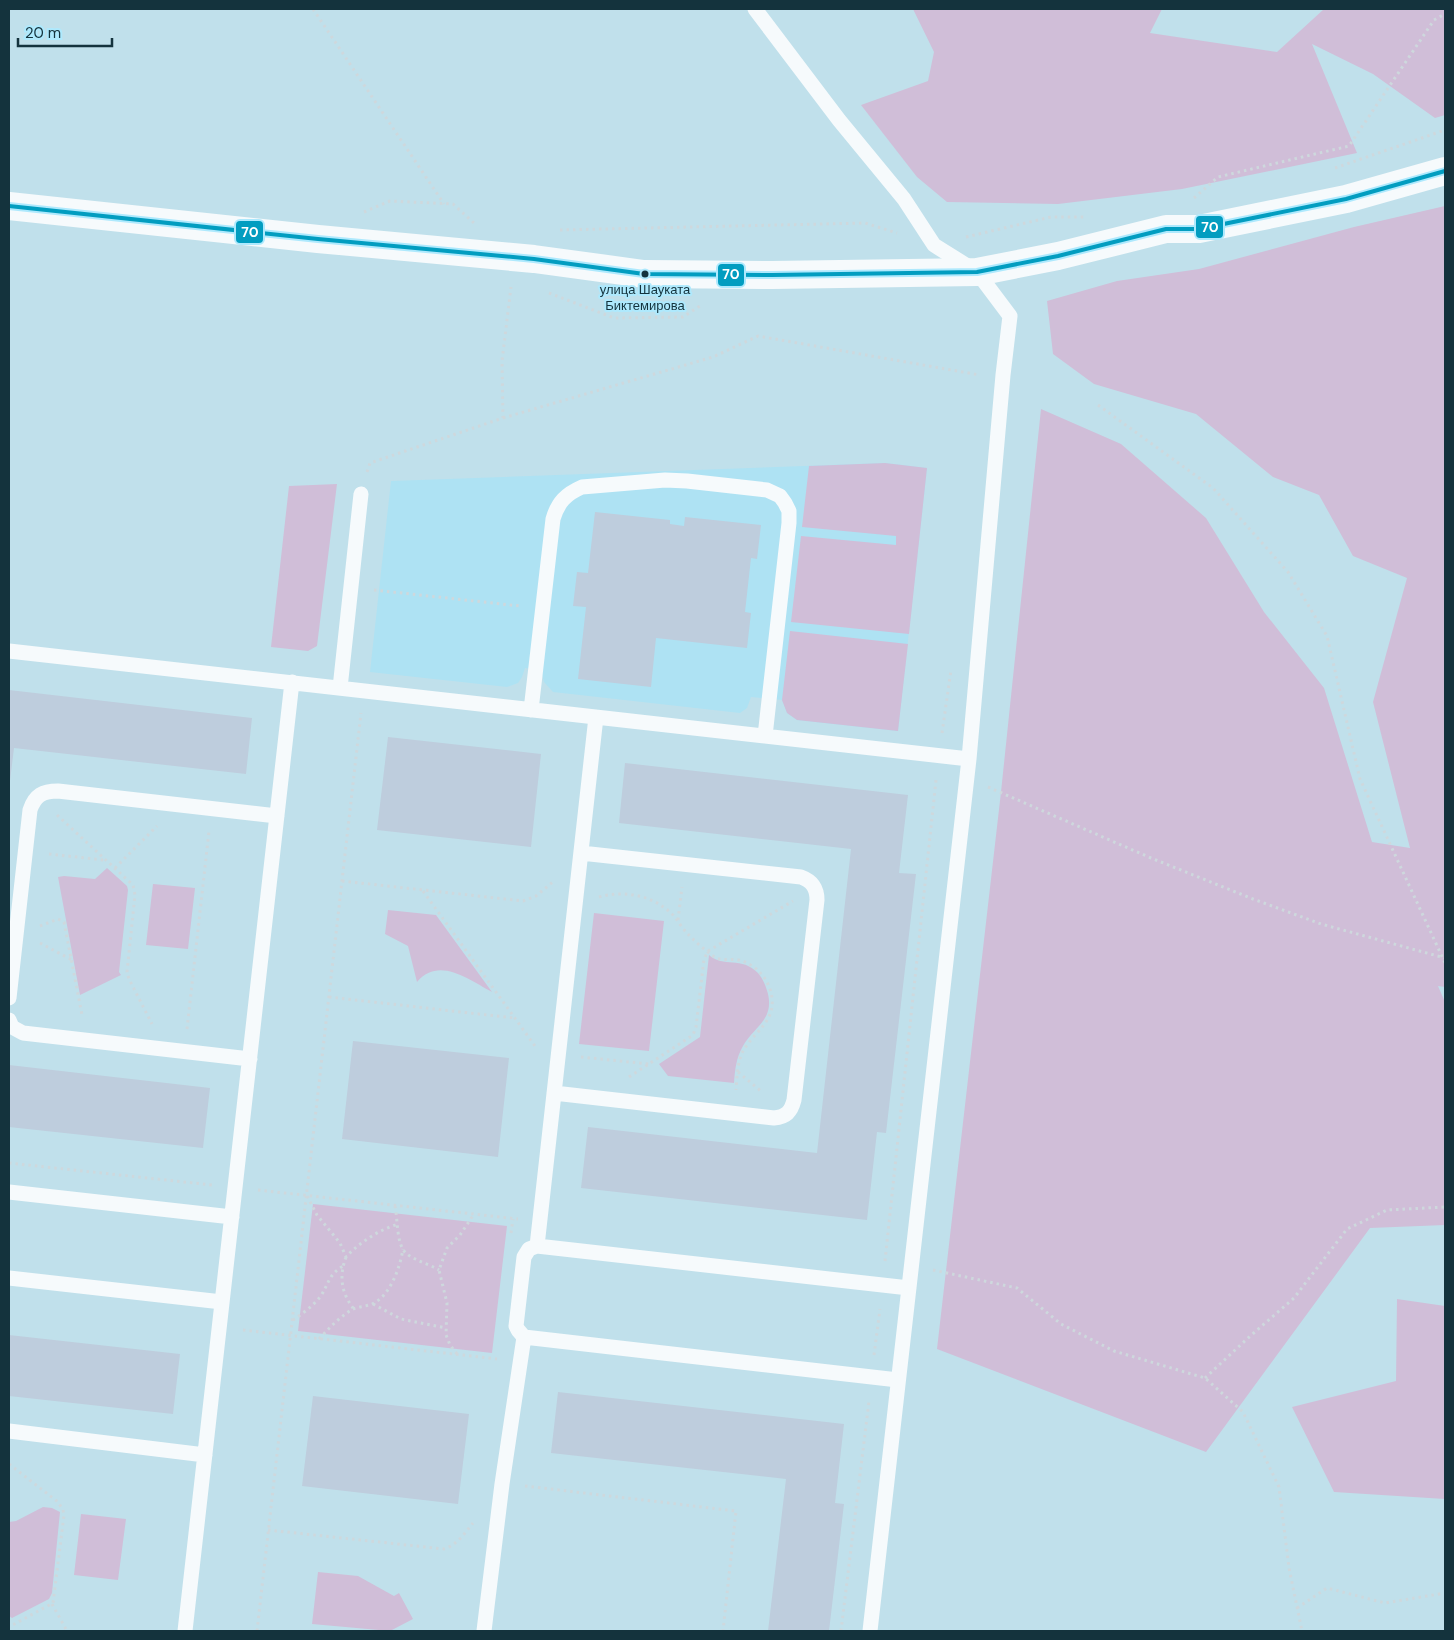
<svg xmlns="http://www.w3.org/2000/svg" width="1454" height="1640" font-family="'DM Sans',sans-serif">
<rect width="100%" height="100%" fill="#c0e0eb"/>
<path fill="#aee2f3" d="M885,463L927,468L898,731L797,720L787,713L782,700L751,697L747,708L740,713L553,692L544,682L541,670L525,668L522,677L518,683L507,687L370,672L391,481Z"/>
<path fill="#d0bed8" d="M913,9H1162L1150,33L1277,52L1324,9H1445V115L1435,118L1373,74L1312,44L1357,153L1182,189L1058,204L947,202L917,177L861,105L928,81L934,52Z
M1445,206V987L1438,986L1445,1002V1225L1370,1228L1206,1452L937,1349L1001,792L1041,409L1121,444L1206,518L1264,612L1324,688L1372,842L1410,848L1373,702L1407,578L1353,556L1319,495L1273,477L1196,414L1094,384L1053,354L1047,301L1117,281L1199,269L1354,227Z
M885,463L927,468L909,634L791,622L801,536L896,545V536L802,527L809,466Z
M337,484L317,646L308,651L271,647L289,486Z
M790,631L908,644L898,731L797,720L787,713L782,700Z
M107,868L127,886L128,890L119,972L121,975L80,995L58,877L64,876L95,879Z
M153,884L195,888L188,949L146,945Z
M388,910L436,915L492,992C469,980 439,956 417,982L408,946L385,934Z
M594,913L664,921L649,1051L579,1044Z
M709,955C723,968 742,956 758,973C763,979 766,986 768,994C774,1020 754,1027 743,1046C736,1058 735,1070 734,1083L668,1076L659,1064L700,1037Z
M313,1204L507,1226L492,1353L298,1331Z
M1397,1299L1445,1306V1499L1334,1492L1292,1407L1396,1381Z
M43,1507L52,1508L60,1512L52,1593L49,1599L12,1618L9,1616V1522L16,1521Z
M81,1514L126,1519L118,1580L74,1575Z
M318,1572L358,1576L394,1596L399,1593L413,1619L390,1631L312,1624Z"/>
<path fill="#becddd" d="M595,512L670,520V524L684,526L685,517L761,525L757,559L751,558L745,612L751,613L747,648L656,638L651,687L578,679L586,607L573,606L577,572L588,573Z
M9,690L252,718L246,774L14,748L10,781H9Z
M388,737L541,754L531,847L377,830Z
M625,763L908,795L899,873L916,874L886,1133L877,1132L867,1220L581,1188L588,1127L817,1153L851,849L619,823Z
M353,1041L509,1058L498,1157L342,1139Z
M9,1065L210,1088L203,1148L9,1127Z
M9,1335L180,1354L173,1414L9,1396Z
M558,1392L844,1424L835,1503L844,1504L829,1631H768L786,1479L551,1453Z
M313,1396L469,1414L458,1504L302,1486Z"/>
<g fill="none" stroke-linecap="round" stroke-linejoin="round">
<path stroke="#ced8dd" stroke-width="3" stroke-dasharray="2.5 4" stroke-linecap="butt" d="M313,9L444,204
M1335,168L1445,130
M1194,198L1218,177L1349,146L1434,20L1445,14
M364,212L390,201L453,204L474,223
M560,230L865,223L897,233
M966,237L1051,217H1085
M549,293L614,318L683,317L700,306
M1098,405L1213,488L1288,572L1327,636L1360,779L1445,963
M503,418L713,357L758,336L980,375
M367,472L370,463L503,418L502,361L511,287
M374,590L520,606
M942,733L951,670
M988,787L1151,858L1253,899L1321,924L1445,958
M57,815L133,885L135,895L127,972L129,979L152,1024
M49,854L104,860
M115,868L157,826
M342,881L523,901L536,896L554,881
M423,891L535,1046
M599,897C625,890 653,895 673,915C678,921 682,928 687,933C694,941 704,949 713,956C720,962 730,958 739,960C756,964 770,980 772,998C775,1023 752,1033 742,1053C737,1065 737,1078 736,1090
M678,920L682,887
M40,926L58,919L64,922L82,1015
M40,943L72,960
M329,997L514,1018
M187,1029L209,831
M581,1057L649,1064
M738,1072L762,1092
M629,1077L693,1035L696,1027L704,959L708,951L793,901
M9,1163L212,1185
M258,1190L518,1219
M307,1196L317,1215L340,1243L346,1257C360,1242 379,1230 398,1224
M395,1206C398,1219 396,1246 407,1254C416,1261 429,1264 439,1270
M511,1233L513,1219
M346,1257C339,1276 341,1292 353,1308
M885,1261L936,780
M933,1270L1017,1288L1061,1324L1114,1351L1205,1378L1243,1412L1279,1487L1289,1568L1302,1631
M373,1304L401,1319L446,1328
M293,1320C302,1314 313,1306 320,1297C329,1284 328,1275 343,1266
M243,1330L497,1359
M319,1339C329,1328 339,1318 351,1310C358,1306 367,1307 374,1303C391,1294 400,1267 403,1249
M457,1354L450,1345L446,1335L447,1303L439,1270L447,1248L460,1235L474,1214
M874,1355L880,1309
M1205,1378L1248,1338L1294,1298L1347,1229L1387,1210L1445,1207
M9,1464L58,1502L63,1510L64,1515L53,1603L9,1627
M525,1486L736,1511L723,1631
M268,1530L444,1549C457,1545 465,1533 473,1523
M52,1604L67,1631
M1297,1608L1327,1588L1385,1603L1445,1593
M257,1631L361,713
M841,1631L869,1401"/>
<path stroke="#f6fafc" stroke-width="15" d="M755,9L839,120L904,199L934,245L977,272L1010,316L1003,375L969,759L870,1631
M9,651L969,759
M340,688L361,494
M531,710L553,519C558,502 566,494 582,487L665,480L687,481L767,490L780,496L785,503L789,511V523L765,736
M9,998L30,810C35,795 43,791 58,791L277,816
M9,1020L12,1027L23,1033L250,1059
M554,1093L774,1118C786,1117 791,1112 794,1100L817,900C817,888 812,881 801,877L581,853
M9,1192L232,1217
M537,1246L596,717
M9,1278L222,1302
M898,1380L524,1337L518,1330L516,1326L524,1257L529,1249L537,1246L909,1288
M9,1431L205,1455
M185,1631L292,682
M484,1631L502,1484L524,1337"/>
<path stroke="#f6fafc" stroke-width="28" d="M9,206L318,239L534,259L644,274L772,275L977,272L1058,256L1166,229H1199L1346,199L1445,171"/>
<g stroke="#aee9fd" stroke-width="8">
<path id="bus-1" d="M9,206L318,239L534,259L644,274L772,275L977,272L1058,256L1166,229H1199L1346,199L1445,171"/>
</g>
<use href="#bus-1" stroke="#029dc0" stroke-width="4"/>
</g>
<circle fill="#14333d" stroke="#aee9fd" stroke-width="2" cx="645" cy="274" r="4.5"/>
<g text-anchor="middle" stroke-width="4" stroke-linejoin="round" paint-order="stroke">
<g font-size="13" fill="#14333d" stroke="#aee9fd">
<text x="645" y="294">улица Шауката<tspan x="645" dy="16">Биктемирова</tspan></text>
</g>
</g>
<g stroke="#aee9fd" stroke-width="2">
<rect x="1195" y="215" width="29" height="24" rx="5" fill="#029dc0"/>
<rect x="235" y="220" width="29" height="24" rx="5" fill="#029dc0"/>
<rect x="717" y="263" width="28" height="24" rx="5" fill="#029dc0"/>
</g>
<g font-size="14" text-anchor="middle" font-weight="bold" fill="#fff">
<text x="1210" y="232">70</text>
<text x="250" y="237">70</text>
<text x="731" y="279">70</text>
</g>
<rect width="1454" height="1640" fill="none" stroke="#14333d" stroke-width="20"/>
<path d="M18 38v8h94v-8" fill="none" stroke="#14333d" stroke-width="2.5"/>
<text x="25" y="38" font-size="15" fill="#14333d" stroke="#aee9fd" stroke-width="4" paint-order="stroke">20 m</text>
</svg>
